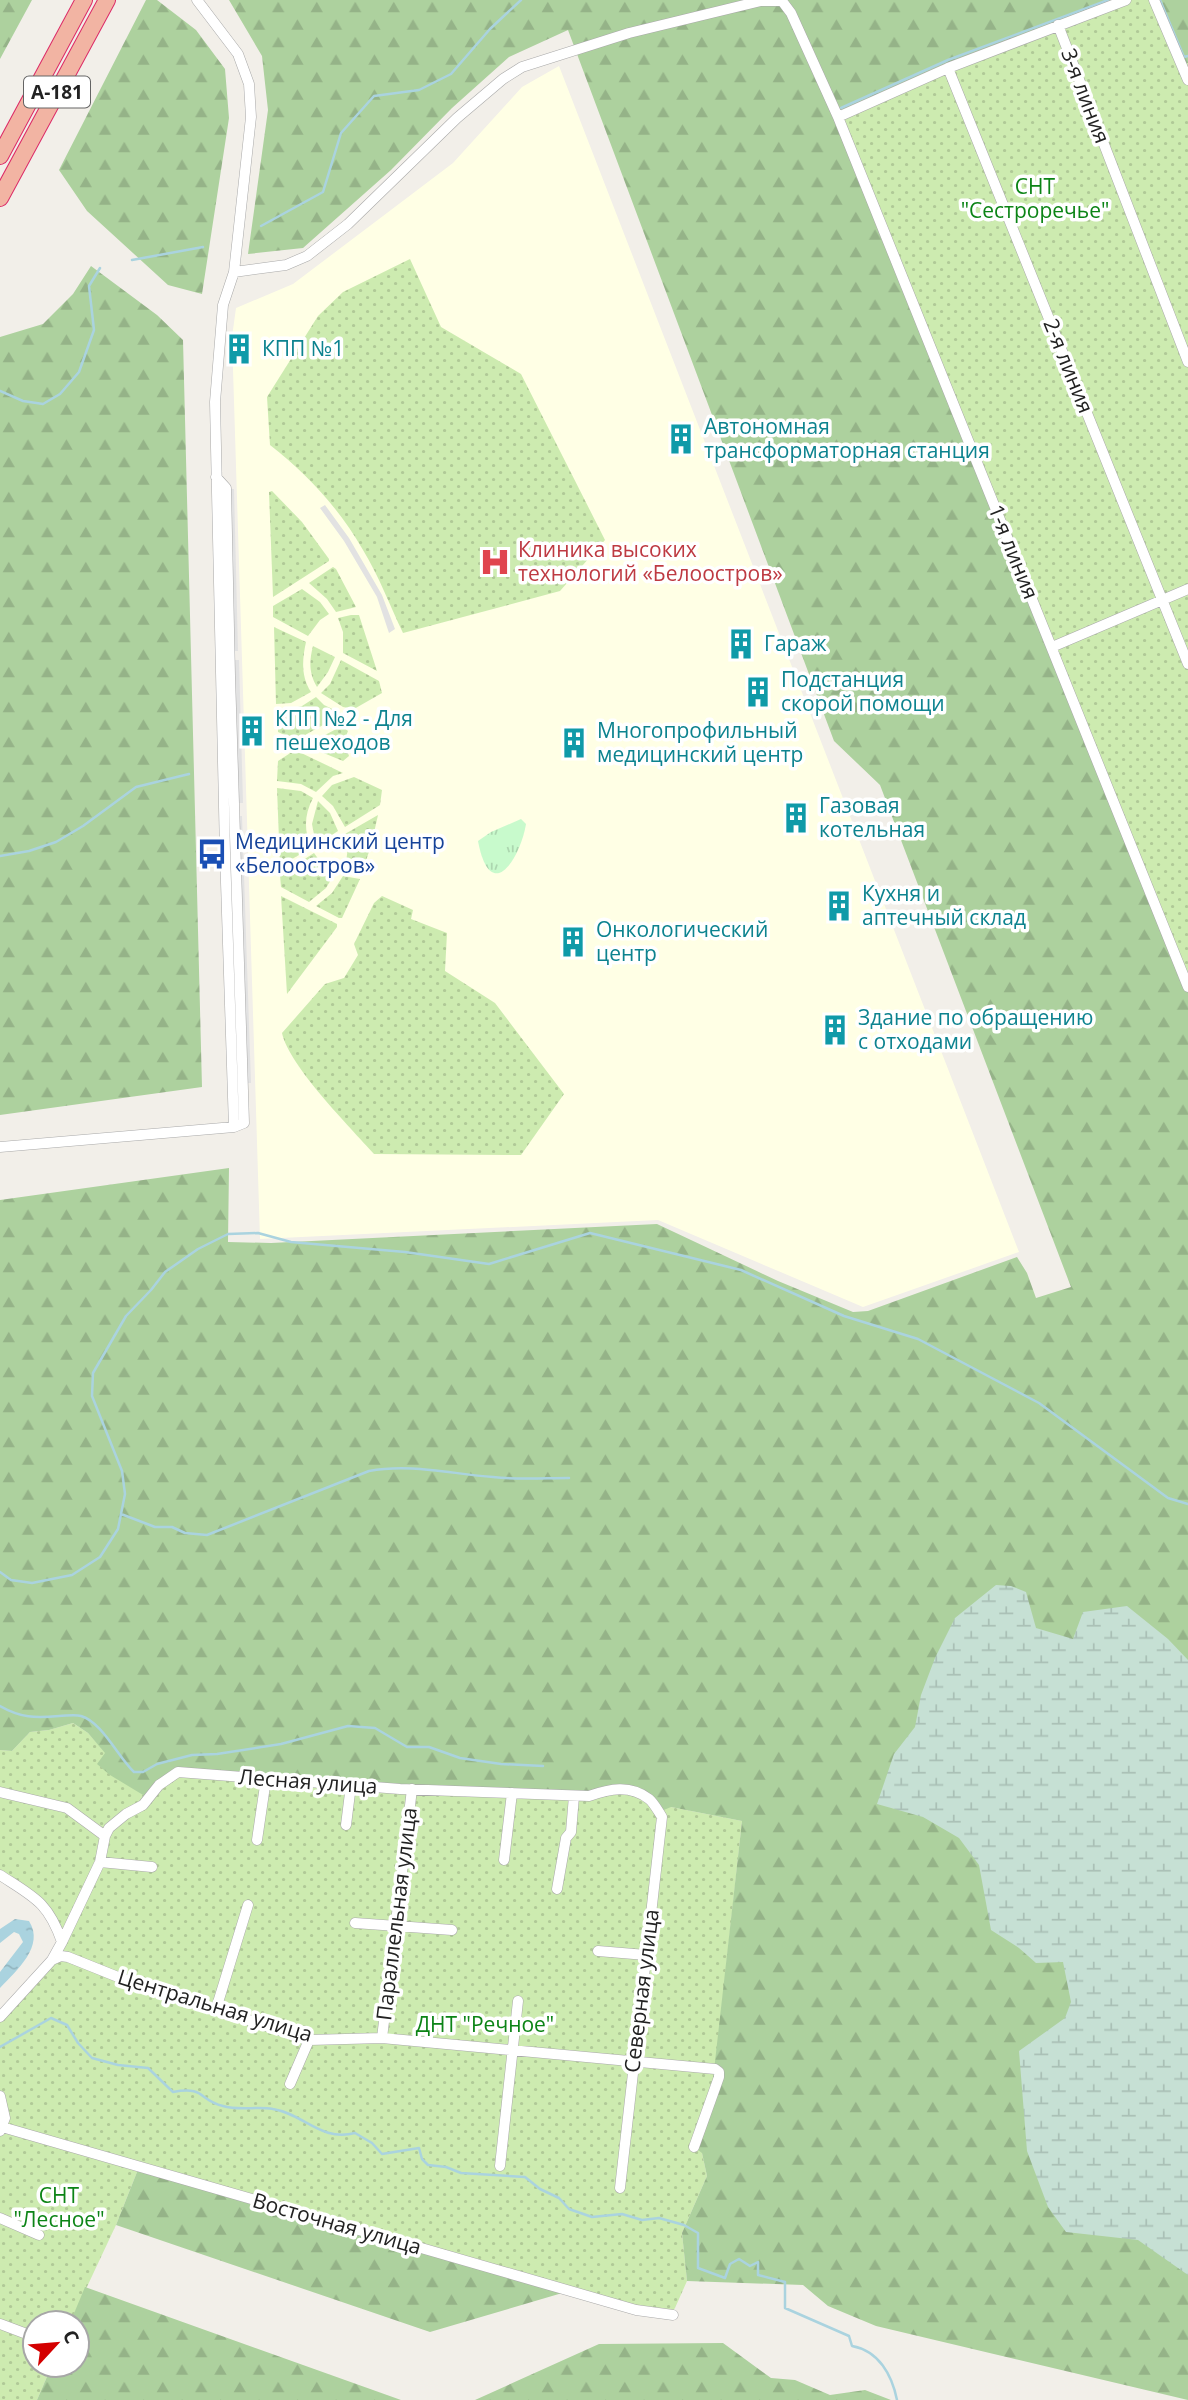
<svg xmlns="http://www.w3.org/2000/svg" width="1188" height="2400" font-family="'Open Sans',sans-serif">
<defs>
<pattern id="grass-dots" width="8" height="8" patternUnits="userSpaceOnUse" patternTransform="scale(1.75)"><rect width="8" height="8" fill="#cdebb0"/><path d="M2 2h.1M6 6h.1" fill="none" stroke="#b0c997" stroke-width="1.8" stroke-linecap="round"/></pattern>
<pattern id="forest-firs" width="22" height="20" patternUnits="userSpaceOnUse" patternTransform="scale(1.75)"><rect width="22" height="20" fill="#add19e"/><path d="M5 1l3.5 6h-7zM16 11l3.5 6h-7z" fill="#95b388"/></pattern>
<pattern id="wetland-marsh" width="20" height="14" patternUnits="userSpaceOnUse" patternTransform="scale(1.75)"><rect width="20" height="14" fill="#c6e0d4"/><path d="M1 5h8M5 5V1M11 12h8M15 12V8" fill="none" stroke="#aac0b6"/></pattern>
<pattern id="park-tufts" width="24" height="20" patternUnits="userSpaceOnUse" patternTransform="scale(1.75)"><rect width="24" height="20" fill="#c8facc"/><path d="M3 7l-1-3M5 7V3M7 7l1-3M15 17l-1-3M17 17v-4M19 17l1-3" fill="none" stroke="#acd6af"/></pattern>
<pattern id="water-ripples" width="26" height="14" patternUnits="userSpaceOnUse" patternTransform="scale(1.75)"><rect width="26" height="14" fill="#aad3df"/><path d="M2 4q2-2 4 0t4 0M15 11q2-2 4 0t4 0" fill="none" stroke="#92b5bf"/></pattern>
</defs>
<rect width="100%" height="100%" fill="#f2efe9"/>
<path fill="#ffffe5" d="M559,66L1019,1252L863,1307L658,1220L260,1239L232,337L236,308L293,284L383,216L453,163L522,87Z"/>
<path fill="url(#grass-dots)" d="M1126,0H1154L1184,64L1188,63V987L840,116Z
M410,259L441,327L521,374L605,540L560,591L403,633C390,606 379,576 363,550C339,508 307,474 270,445L267,397L318,316L343,292Z
M272,491L302,522L329,559V561L273,597L269,492Z
M333,567L336,569L356,607L336,612L327,599L309,583Z
M302,589L320,602L329,614L320,620L308,636L273,617V606Z
M351,615H359L377,671L343,653V632L338,618Z
M274,627L306,642C302,660 301,677 311,692L291,703L276,704Z
M313,646L335,657L328,672L317,687C309,673 309,662 313,646Z
M341,660L379,681L382,693L354,709L343,707L321,693L330,684Z
M316,697L324,705L343,714L296,740L278,732V712L302,706Z
M342,726L348,731L344,741L349,756L343,761L309,747L308,744Z
M295,750L343,773L333,776L316,792L301,784L277,781L278,761Z
M354,777L382,790L380,805L345,827L333,806L322,796L332,785Z
M277,788L301,791L313,798C304,815 304,830 311,848L280,866Z
M318,801L330,813L338,831L316,845L312,824Z
M378,815L371,846L362,872L345,870L348,847L345,834Z
M314,853L322,864L335,873L326,888L309,902L281,887L280,875Z
M343,876L360,879L342,918H339L316,906L332,893Z
M281,896L337,924V927L287,994Z
M382,896L413,910L411,919L447,933L445,971L495,1003L564,1094L521,1155L374,1154C350,1127 289,1066 282,1033L325,984L344,978L358,955L354,944L374,903Z
M73,1723L88,1733L106,1753L98,1764L148,1798L178,1772L611,1788L671,1807L742,1821L715,2069L719,2072L702,2153L707,2176L682,2233L687,2281L675,2308L670,2314L649,2312L139,2167L116,2225L70,2323H35V2365H52L37,2400H0V2017L60,1945L54,1921L0,1875V1750L12,1751L30,1732L49,1730Z"/>
<path fill="url(#forest-firs)" d="M0,0H32L0,59Z
M146,0H157L196,30L225,69L229,118L202,294L168,285L87,211L59,170Z
M229,0H1126L840,117L1188,987V2400L876,2326L828,2306L803,2285L687,2281L682,2233L707,2176L702,2153L694,2147L710,2106L742,1821L671,1807L659,1812C633,1783 624,1789 589,1796L178,1772L148,1798L110,1775L97,1764L105,1753L88,1733L73,1723L49,1730L30,1732L12,1751L0,1750V1200L229,1168L228,1242L271,1243L657,1224L778,1281L853,1312L868,1311L1017,1257L1027,1273L1036,1298L1071,1287L880,785L834,741L568,30L509,57L452,108L391,170L303,248L248,254L268,110L262,56Z
M1154,0H1188V63L1184,64Z
M91,266L157,315L183,340L202,1087L0,1115V337L43,324L73,294Z
M139,2167L569,2291L430,2332L116,2225Z
M85,2287L401,2400H37L52,2365H77V2323H70Z
M723,2343L771,2378L795,2380L830,2395L865,2390L891,2400H475L599,2344Z"/>
<path fill="url(#wetland-marsh)" d="M996,1585L1011,1586L1026,1592L1036,1628L1073,1639L1083,1612L1127,1606L1168,1639L1188,1660V2275L1138,2240L1066,2232L1048,2207L1027,2151L1019,2051L1065,2018L1071,2002L1063,1962L1036,1963L1019,1948L991,1930L979,1865L959,1838L923,1817L877,1804L894,1754L915,1727L921,1695L935,1658L955,1618Z"/>
<path fill="url(#park-tufts)" d="M521,819L526,824C520,860 490,905 478,841L491,832Z"/>
<path fill="#e2e2e2" d="M228,489H234L238,651H232Z
M325,505L349,538L382,595L395,629L389,633L377,597L344,541L320,508Z
M232,660H239L243,803H236Z
M236,816H242L251,1083H244Z"/>
<path fill="url(#water-ripples)" d="M15,1919L29,1921C45,1946 17,1970 0,1988V1972L23,1942L19,1934L14,1932L0,1943V1929Z"/>
<g fill="none" stroke-linecap="round" stroke-linejoin="round">
<path stroke="#aad3df" stroke-width="2.5" d="M1160,0L1184,57L1188,56
M841,108L948,60L1108,0
M261,226L323,192L341,133L374,96L419,90L451,74L490,29L521,0
M132,260L203,247
M0,391L23,401L43,404L60,394L79,372L94,330L89,286L100,268
M0,856L29,851L56,842L83,826L136,787L189,774
M121,1514L155,1527H172L185,1533L207,1535L369,1471C410,1463 451,1474 493,1477C518,1480 544,1478 569,1478
M0,1572L11,1580L32,1583L72,1575L100,1557L118,1529L125,1494L122,1471L92,1396L93,1373L126,1316L151,1290L165,1272L198,1249L228,1234L258,1233L291,1242L405,1252L489,1264L590,1233L741,1270L844,1316L918,1339L1039,1403L1168,1498L1188,1504
M0,1706C21,1718 35,1718 59,1716C66,1716 74,1714 81,1716C102,1722 118,1757 134,1772H143L157,1764L192,1755L217,1754L281,1744L348,1726L375,1728L407,1747H429L460,1758L501,1764L543,1766
M0,2047L51,2018L67,2025L78,2043L92,2058L118,2065L148,2068L173,2092C206,2086 198,2100 223,2106C239,2111 257,2106 273,2109C304,2114 321,2142 355,2133L372,2143L382,2154L419,2148L422,2159L428,2165L446,2167L461,2173L525,2177L540,2189L559,2198L569,2209L592,2217L622,2214L642,2220L659,2218L684,2225L698,2233V2268L725,2278L730,2264L739,2259L750,2266L758,2262V2275L785,2282V2308L849,2336L852,2346C879,2351 892,2375 897,2400"/>
<g stroke="#a9a9a9" stroke-width="11">
<path id="minor" d="M197,0L238,54L249,84L251,117L234,272L223,305L215,402L225,852L234,1127
M1154,0L1188,80
M1058,25L1188,362
M948,68L1188,664
M838,117L948,68L1126,0
M234,272L286,265L307,256L348,224L457,118L503,79L522,67L629,33L761,1H782L791,13L838,117L1188,987
M1052,647L1188,589
M0,1147L234,1127L244,1123L230,676L226,488L216,477
M0,1792L67,1808L105,1836
M346,1825L351,1785
M257,1840L266,1779
M504,1860L512,1793
M100,1862L152,1867
M0,1875C34,1897 48,1902 62,1942L52,1960L0,2017
M557,1889L566,1838L571,1832L574,1796
M355,1923L452,1930
M62,1942L100,1862L105,1836L109,1828L126,1814L143,1805L159,1785L178,1772L400,1789L589,1796C609,1789 630,1784 649,1799C654,1803 658,1811 662,1817L620,2188
M598,1951L646,1955
M52,1960L61,1956L68,1957L118,1977L309,2040L382,2038L715,2069L719,2072V2077L694,2147
M216,2009L248,1905
M382,2038L412,1789
M290,2084L309,2040
M0,2096L5,2118L0,2131
M2,2127L636,2310L673,2315
M500,2166L518,2001
M0,2218L39,2235
M0,2324L32,2336"/>
</g>
<g stroke="#dc2a67" stroke-width="18">
<path id="trunk" d="M0,156L84,0
M0,198L107,0"/>
</g>
<use href="#minor" stroke="#fff" stroke-width="10"/>
<use href="#trunk" stroke="#f2b4a3" stroke-width="16"/>
</g>
<defs>
<g id="building-bare" transform="scale(2.415)"><path d="M-4-6H4V6H1V3H-1V6H-4ZM-2.5-4.3h1.7v1.8h-1.7ZM.8-4.3h1.7v1.8H.8ZM-2.5-1h1.7V.8h-1.7ZM.8-1h1.7V.8H.8Z" fill="#0f9aa8" stroke="#fff" stroke-width="2.5" paint-order="stroke"/></g>
<g id="hospital-bare" transform="scale(2.415)"><path d="M-5-5h3v3.5h4V-5h3V5h-3V1.5h-4V5h-3Z" fill="#e0444e" stroke="#fff" stroke-width="2.5" paint-order="stroke"/></g>
<g id="bus-bare" transform="scale(2.415)"><path d="M-5-6H5V4H4V6H2V4H-2V6H-4V4H-5ZM-3.5-4V0h7V-4ZM-3.5 1.2v1.5H-2V1.2ZM2 1.2v1.5H3.5V1.2Z" fill="#1a4fb4" stroke="#fff" stroke-width="2.5" paint-order="stroke"/></g>
</defs>
<g fill-rule="evenodd">
<use href="#building-bare" x="239" y="349"/>
<use href="#building-bare" x="681" y="439"/>
<use href="#hospital-bare" x="495" y="562"/>
<use href="#building-bare" x="741" y="644"/>
<use href="#building-bare" x="758" y="692"/>
<use href="#building-bare" x="252" y="731"/>
<use href="#building-bare" x="574" y="743"/>
<use href="#building-bare" x="796" y="818"/>
<use href="#bus-bare" x="212" y="854"/>
<use href="#building-bare" x="839" y="906"/>
<use href="#building-bare" x="573" y="942"/>
<use href="#building-bare" x="835" y="1030"/>
</g>
<g text-anchor="middle" stroke-width="7" stroke-linejoin="round" paint-order="stroke">
<rect fill="#fff" stroke="#646464" stroke-width="2" x="24" y="76.5" width="66" height="31" rx="5"/>
<g font-size="19" font-weight="bold" fill="#222">
<text x="57" y="99">А-181</text>
</g>
<g font-size="21" fill="#222" stroke="#fff">
<text transform="translate(1085 96) rotate(69)" y="7">3-я линия</text>
<text transform="translate(1068 366) rotate(68)" y="7">2-я линия</text>
<text transform="translate(1013 552) rotate(68)" y="7">1-я линия</text>
<text transform="translate(308 1782) rotate(4)" y="7">Лесная улица</text>
<text transform="translate(397 1914) rotate(-83)" y="7">Параллельная улица</text>
<text transform="translate(642 1991) rotate(-83)" y="7">Северная улица</text>
<text transform="translate(215 2006) rotate(17)" y="7">Центральная улица</text>
<text transform="translate(337 2224) rotate(16)" y="7">Восточная улица</text>
</g>
<g font-size="21" fill="#0c8416" stroke="#fff">
<text x="1035" y="194">СНТ<tspan x="1035" dy="24">"Сестроречье"</tspan></text>
<text x="485" y="2032">ДНТ "Речное"</text>
<text x="59" y="2203">СНТ<tspan x="59" dy="24">"Лесное"</tspan></text>
</g>
<g font-size="21" fill="#0d838f" stroke="#fff" text-anchor="start">
<text x="262" y="356">КПП №1</text>
<text x="704" y="434">Автономная<tspan x="704" dy="24">трансформаторная станция</tspan></text>
<text x="764" y="651">Гараж</text>
<text x="781" y="687">Подстанция<tspan x="781" dy="24">скорой помощи</tspan></text>
<text x="275" y="726">КПП №2 - Для<tspan x="275" dy="24">пешеходов</tspan></text>
<text x="597" y="738">Многопрофильный<tspan x="597" dy="24">медицинский центр</tspan></text>
<text x="819" y="813">Газовая<tspan x="819" dy="24">котельная</tspan></text>
<text x="862" y="901">Кухня и<tspan x="862" dy="24">аптечный склад</tspan></text>
<text x="596" y="937">Онкологический<tspan x="596" dy="24">центр</tspan></text>
<text x="858" y="1025">Здание по обращению<tspan x="858" dy="24">с отходами</tspan></text>
</g>
<g font-size="21" fill="#be3a42" stroke="#fff" text-anchor="start">
<text x="518" y="557">Клиника высоких<tspan x="518" dy="24">технологий «Белоостров»</tspan></text>
</g>
<g font-size="21" fill="#164399" stroke="#fff" text-anchor="start">
<text x="235" y="849">Медицинский центр<tspan x="235" dy="24">«Белоостров»</tspan></text>
</g>
</g>
<g transform="translate(56 2344) rotate(64)"><circle r="33" fill="#ffffff" stroke="#a7a7a7" stroke-width="2"/>
<path d="M0-5L12 26L0 18L-12 26Z" fill="#d40000"/>
<text y="-10" font-size="19" font-weight="bold" text-anchor="middle" fill="#222222">С</text>
</g>
</svg>
